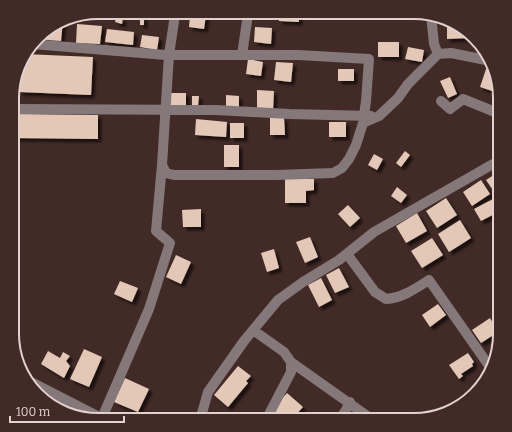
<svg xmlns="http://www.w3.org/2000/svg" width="512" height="432" font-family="Bitter,serif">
<defs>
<filter id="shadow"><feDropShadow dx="3.5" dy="3.5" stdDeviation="1" flood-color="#0009"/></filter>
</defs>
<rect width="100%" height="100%" fill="#422a26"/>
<path fill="#e3c8b8" filter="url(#shadow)" d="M279,14H299V22L279,21Z
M190,15H206L204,29L189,27Z
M116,17L123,18L122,24L115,22Z
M140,17H144V25H140Z
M63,20L61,41L37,39L41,33Z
M447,20L452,21L468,32V38L447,39Z
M77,24L102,26L100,44L76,43Z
M255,27L272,28L271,44L254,42Z
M107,29L134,32L133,45L105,42Z
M142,35L159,37L157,50L140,47Z
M378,42H399V57H378Z
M408,47L424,50L422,62L405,59Z
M24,54L93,57L91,95L19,92L20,64Z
M248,59L263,62L261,76L246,74Z
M276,62L293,63L291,82L274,80Z
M338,69H354V81H338Z
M486,69L492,71L491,74L496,76L498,84L495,92L480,87Z
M450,77L457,94L448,98L440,81Z
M257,90L274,91L273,110L257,109Z
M169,93H186V107L169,106Z
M226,95L239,96V108H226Z
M192,96H199L198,106H192Z
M13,114L98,115V139L13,138Z
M284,117L285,135H270V118Z
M196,119L227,122L226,137L195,135Z
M329,122H346V137H329Z
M230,123H244V138H230Z
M224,145H239V167H224Z
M405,151L410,155L401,167L396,163Z
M374,154L383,159L377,170L368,165Z
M500,171V189L495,193L486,180Z
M285,179H314V190L306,191V203H285Z
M481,180L490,194L472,206L463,192Z
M397,187L407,195L401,203L391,196Z
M446,198L457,215L437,228L426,211Z
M495,198L500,207V211L481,221L474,209Z
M348,205L360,218L350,227L338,214Z
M201,209V227H183L182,210Z
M417,213L427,231L406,243L396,226Z
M460,220L471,238L449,252L438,234Z
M310,237L318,257L305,263L296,242Z
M432,238L443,255L422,268L411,251Z
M274,249L279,268L267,272L261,253Z
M176,255L191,262L181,284L166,277Z
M339,268L349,287L335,293L326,275Z
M321,278L332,300L319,307L308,285Z
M120,281L138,288L132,302L114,294Z
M438,304L446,315L430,327L422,315Z
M490,318L498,332L481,343L472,330Z
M84,349L102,357L89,387L70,379Z
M48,351L60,358L63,352L70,356L66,361L70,366L64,378L41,364Z
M468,353L474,362L472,364L473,366L461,374L463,376L459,379L449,365Z
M238,366L251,376L246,381L248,383L228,407L214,395Z
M125,378L149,389L138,412L114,402Z
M287,393L303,407L291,420H279L270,412Z
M211,413L229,420H208Z"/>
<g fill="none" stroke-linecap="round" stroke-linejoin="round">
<path stroke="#85787a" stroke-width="10" d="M175,15L169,55L162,165L166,173L174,175H276L333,173L342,168L349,159L356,145L363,123L379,116L398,98L408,84L438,54L451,53L491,61
M431,15L434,44L438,54
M32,44L166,55H298L369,59L366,101L364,115
M242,55L248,14
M441,101L450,109L463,99L500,114
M13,109L216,110L289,114L371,116
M347,254L375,292L386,299C402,298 415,289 429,280L492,370
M253,330L284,352L291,362V372L266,420
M291,362L373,420
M27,380L105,420
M102,418L149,309L170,243L156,231L162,165
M200,420L208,392L244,341L278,300L303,282L339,260L374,232L500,160
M339,420L346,410L350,402"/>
</g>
<path d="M0 0H512V432H0ZM98 19H414A79 79 0 0 1 493 98V334A79 79 0 0 1 414 413H98A79 79 0 0 1 19 334V98A79 79 0 0 1 98 19Z" fill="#422a26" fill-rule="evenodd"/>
<path fill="none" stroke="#e1d1cf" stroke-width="2" d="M98 19H414A79 79 0 0 1 493 98V334A79 79 0 0 1 414 413H98A79 79 0 0 1 19 334V98A79 79 0 0 1 98 19Z"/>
<path d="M10 416v6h114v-6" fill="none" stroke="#e1d1cf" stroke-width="2"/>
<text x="16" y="416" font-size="12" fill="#e1d1cf" stroke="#422a26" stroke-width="3" paint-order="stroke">100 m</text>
</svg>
